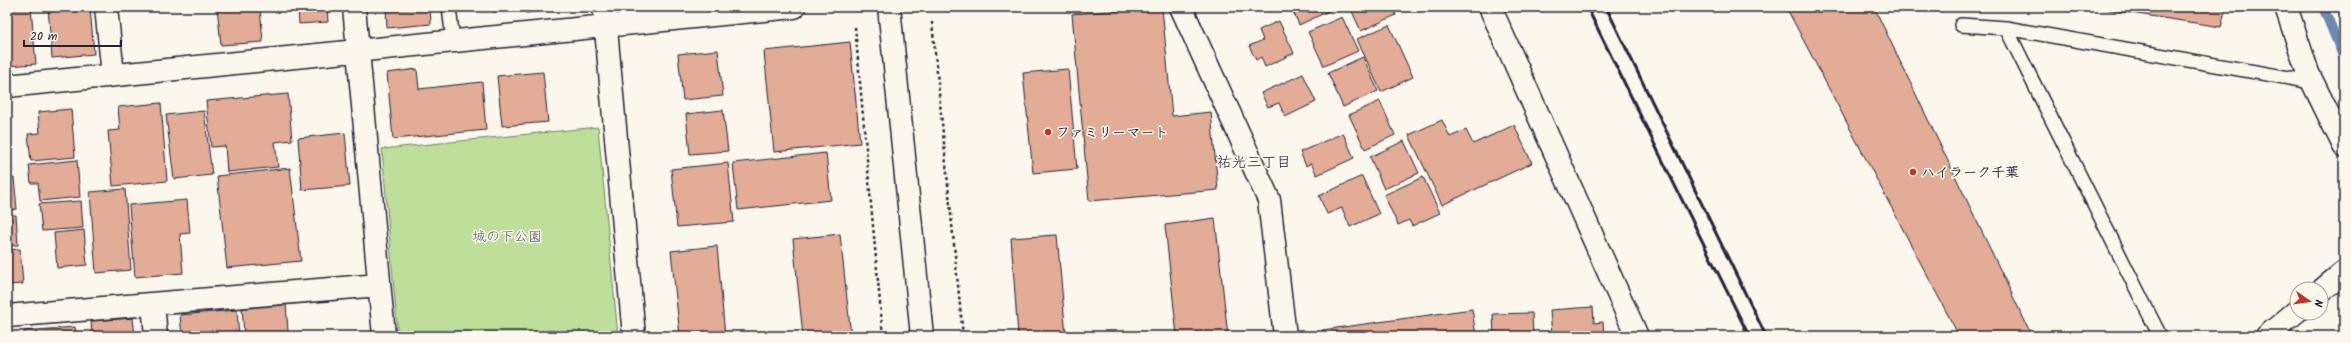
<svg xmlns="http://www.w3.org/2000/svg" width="2351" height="343" font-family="Kalam,'Klee One',sans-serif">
<rect width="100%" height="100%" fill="#fbf7ec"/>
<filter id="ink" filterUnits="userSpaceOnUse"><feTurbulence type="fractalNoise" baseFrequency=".025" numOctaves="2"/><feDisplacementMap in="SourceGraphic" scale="8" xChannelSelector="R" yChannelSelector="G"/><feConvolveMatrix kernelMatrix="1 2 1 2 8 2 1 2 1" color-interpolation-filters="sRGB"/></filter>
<g filter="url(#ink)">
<path fill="#bedf99" stroke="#70806a" d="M598,127L618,336H398L382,149Z"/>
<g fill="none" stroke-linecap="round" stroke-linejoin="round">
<path stroke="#6c89ad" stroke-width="10" d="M2323,7L2344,58"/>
</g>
<path fill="#e2ac97" stroke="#22223b" d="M48,7H90L94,54L52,58Z
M217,7H260L263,42L221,45Z
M298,7H327L328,22L299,24Z
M386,7H430L431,24L387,28Z
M492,7H516V10L493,12Z
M525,7H580L526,13Z
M1162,7L1172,116L1211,112L1218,190L1089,201L1072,14Z
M1235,7H1246L1237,11Z
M1296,7H1335V8L1299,25L1293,11Z
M1350,7H1393L1396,15L1361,31Z
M1786,7H1874L2032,336H1959Z
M2092,7H2226L2221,27Z
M31,8L36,64L7,66V10Z
M1342,17L1358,51L1324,66L1308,32Z
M1279,21L1294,53L1265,67L1261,57L1256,60L1249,46L1263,40L1259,30Z
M1389,25L1413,77L1381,92L1357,39Z
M850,42L860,143L774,152L764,51Z
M718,50L723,96L683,100L678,54Z
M1363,57L1378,91L1343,107L1328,73Z
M417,69L419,89L482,82L486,130L393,139L387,73Z
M1068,69L1077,169L1033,173L1023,73Z
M543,72L548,122L502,126L497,76Z
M1303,74L1316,102L1285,117L1279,103L1268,107L1261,93Z
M288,94L292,140L275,142L278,167L227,172L225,146L211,147L206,101Z
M1380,101L1395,135L1365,149L1349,115Z
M161,103L167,181L113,186L108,131L120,130L118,107Z
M71,109L75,157L31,161L28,134L40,133L38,112Z
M723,110L728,151L690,154L686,114Z
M204,111L212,175L174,179L166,115Z
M1442,120L1450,137L1466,130L1473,144L1514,125L1532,163L1442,205L1409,135Z
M345,133L350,186L302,190L298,138Z
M1343,133L1354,158L1317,175L1311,163L1306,166L1300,152Z
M1404,141L1419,173L1384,189L1370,157Z
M7,145H10L12,172L7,173Z
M826,153L831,200L738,210L733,163Z
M77,160L80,197L40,201L38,183H31L29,165Z
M728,163L734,222L677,227L671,169Z
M290,168L301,261L227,268L217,176Z
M1362,176L1379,214L1350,227L1342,208L1327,214L1319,196Z
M1423,177L1440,213L1412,226L1409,220L1398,225L1384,195Z
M14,178L17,209L7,210V179Z
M125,189L131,270L96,273L90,192Z
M187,200L190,233L180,234L183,273L135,277L129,205Z
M81,201L83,228L42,231L39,204Z
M7,215H16L18,245L7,246Z
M1215,218L1228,336H1177L1165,225Z
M84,230L87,265L57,268L54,233Z
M840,234L851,336H803L793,239Z
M1057,235L1066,336H1018L1011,238Z
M717,246L725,336H680L671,251Z
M20,249L23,284L7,285V250Z
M286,303L288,332L244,335L242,306Z
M1593,307L1594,323L1603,322L1604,336H1552L1550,310Z
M1472,309L1476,336H1323L1322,330Z
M237,310L239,336H182L180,315Z
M1532,313L1533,336H1494L1493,314Z
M133,318L135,336H92L91,321Z
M75,327L76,336H24V331Z"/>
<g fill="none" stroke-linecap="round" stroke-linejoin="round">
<g stroke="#22223b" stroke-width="16">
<path id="service" d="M449,7L453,41
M1961,25L2006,28L2312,82
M2006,28L2160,336"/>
</g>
<g stroke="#22223b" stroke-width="25">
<path id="minor" d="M106,7L113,75
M354,7L384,336
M604,7L634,336
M1181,7L1269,200L1285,336
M1490,7L1637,336
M2286,7L2308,73L2344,146
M7,86L794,7
M2321,291L2344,272
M153,304L156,336
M7,316L379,285
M2267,336L2297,311"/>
</g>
<g stroke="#22223b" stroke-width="25">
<path id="tertiary" d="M889,7L922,336"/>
</g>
<path stroke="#22223b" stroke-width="2.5" stroke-dasharray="3 3" stroke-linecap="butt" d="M932,22L963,336
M855,27L883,336"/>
<use href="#service" stroke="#fbf7ec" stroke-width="13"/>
<use href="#minor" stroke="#fbf7ec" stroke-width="22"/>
<use href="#tertiary" stroke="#fbf7ec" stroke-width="22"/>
<path stroke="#22223b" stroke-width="3" d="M1587,7L1749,336
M1606,7L1766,336"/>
</g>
</g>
<g fill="#c8321e" stroke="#fbf7ec" stroke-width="1.5">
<circle cx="1048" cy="132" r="4"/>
<circle cx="1913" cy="172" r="4"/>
</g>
<g text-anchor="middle" stroke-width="3" stroke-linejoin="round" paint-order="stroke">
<g font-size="14" font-weight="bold" fill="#22223b" stroke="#fbf7ec" text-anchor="start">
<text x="1056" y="137">ファミリーマート</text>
<text x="1921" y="177">ハイラーク千葉</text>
</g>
<g font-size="14" fill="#515b57" stroke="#fbf7ec">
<text x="507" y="241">城の下公園</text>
</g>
<g font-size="15" fill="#22223b" stroke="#fbf7ec">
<text x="1254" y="167">祐光三丁目</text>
</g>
</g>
<rect width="2351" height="343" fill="none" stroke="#fbf7ec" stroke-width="24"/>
<rect x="12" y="12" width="2327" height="319" fill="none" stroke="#22223b" stroke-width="1.5" filter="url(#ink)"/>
<g transform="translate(2309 301) rotate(103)"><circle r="19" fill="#fbf7ec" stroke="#a4a2a5"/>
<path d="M0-3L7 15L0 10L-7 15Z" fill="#c8321e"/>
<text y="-6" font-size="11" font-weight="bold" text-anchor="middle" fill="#22223b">N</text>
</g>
<path d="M24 40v6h97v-6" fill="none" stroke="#22223b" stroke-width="2"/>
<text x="30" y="40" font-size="12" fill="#22223b" stroke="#fbf7ec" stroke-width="3" paint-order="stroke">20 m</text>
</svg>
